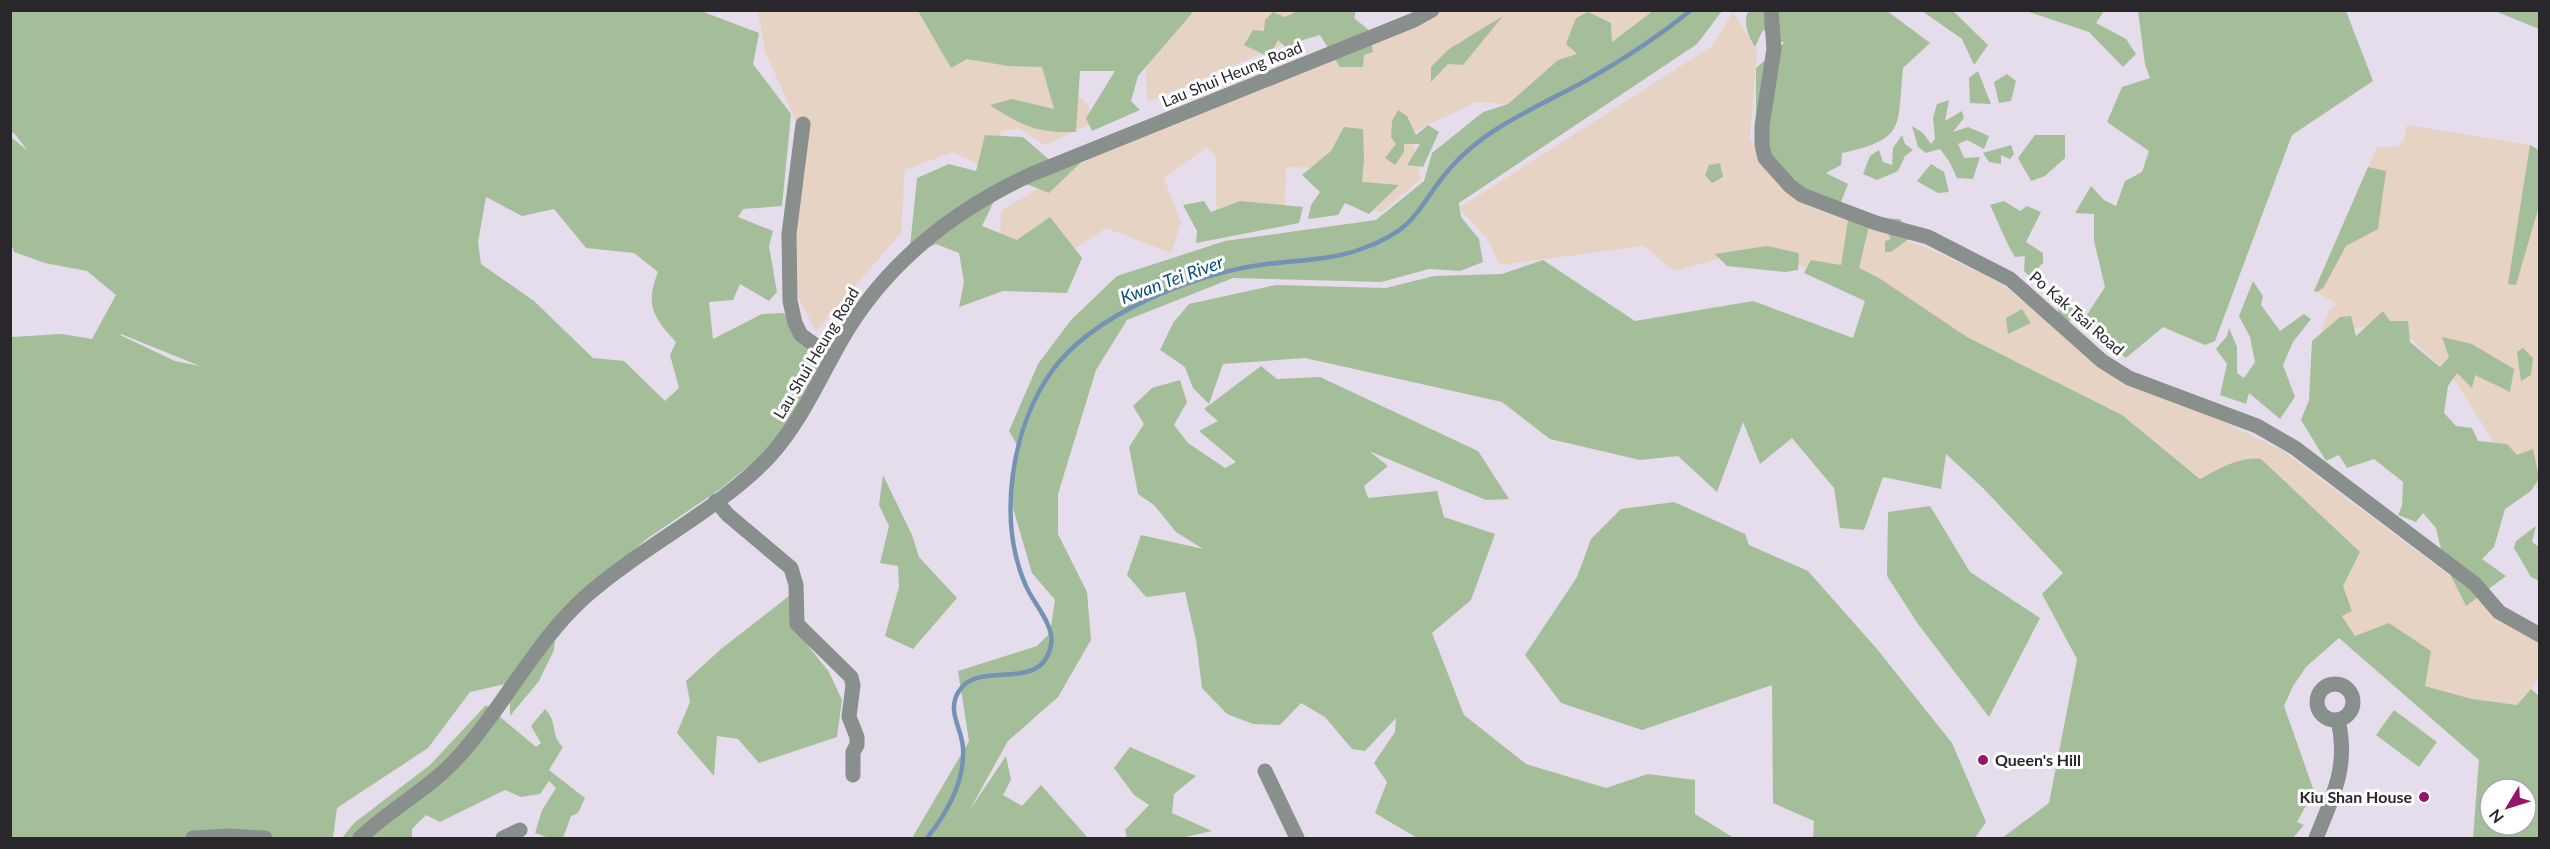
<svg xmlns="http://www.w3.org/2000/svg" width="2550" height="849" font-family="Lato,sans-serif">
<rect width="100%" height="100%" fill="#e5ddeb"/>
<path fill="#e7d3c4" d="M758,11H988L1086,103L1096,121L1045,145L1019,128L1000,132L1001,148L987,168L953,152L905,170L901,233L816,331L786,276L781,238L798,126L765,51Z
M1181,11H1346L1333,23L1147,102L1146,49Z
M1443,11H1654L1607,45L1558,60L1508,104L1476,102L1411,133L1421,179L1381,213L1354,201L1334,168L1286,167L1284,223L1216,211V157L1207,147L1164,178L1181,223L1171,253L1106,228L1046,268L999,253L1001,211L1073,168L1108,149Z
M1733,12L1757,50L1750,138L1763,167L1808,206L1930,249L1998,281L2129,386L2202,411L2283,451L2539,642V679L2517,705L2472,699L2425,686L2355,636L2342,615L2352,610L2343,586L2251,458L2227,465L2201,479L2122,415L1967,337L1879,278L1873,286L1746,251L1674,271L1644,246L1500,265L1486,237L1459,208L1712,46Z
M2407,125L2530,145L2539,150V490L2497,448L2457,383L2405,333L2364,327L2321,332L2330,308L2337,304L2314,291L2377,147H2398L2404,139Z"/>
<path fill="#a5be9a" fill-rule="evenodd" d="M1654,10L1722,11L1697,44L1459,203L1461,217L1479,239L1483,262L1460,271L1429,269L1381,282L1233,278L1127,320L1096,370L1058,494V534L1087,592L1091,640L1058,697L1008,741L969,811L1006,756L1011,780L1003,795L1022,806L1041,785L1088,838H912L969,741L958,671L1037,646L1050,633L1055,600L1032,573L1012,505L1017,445L1009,431L1038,364L1071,320L1117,276L1225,241L1376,220L1424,181L1432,153L1483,112L1508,104L1558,60L1577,54L1566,44L1576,18L1588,12L1611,23L1612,42Z
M1749,10L1887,11L1930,43L1903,68C1897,127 1907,139 1842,153L1841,165L1826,173L1848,184L1841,202L1805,203L1763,167L1756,139V68L1784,43L1763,30L1755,47C1748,36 1742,22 1749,10Z
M10,11H701L759,33L753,64L791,114L782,206L743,209L738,217L773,231L769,246L777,292L769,301L740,284L733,300L709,302L713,339L762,314L784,313L820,363L783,438L719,490L648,538L557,615L554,650L539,681L510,716V683L470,692L428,748L337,808L333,838H11V337L62,334L92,339L116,295L87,271L45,263L14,252L10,240L11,137L28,151L14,133H11ZM486,197L522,216L554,209L586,248L634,253L658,272C645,305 653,317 676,342L670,355L679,388L665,401L624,361L593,358L534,301L481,264L478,242ZM120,335L121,334L200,366L175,361Z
M918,11H1194L1138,76L1131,101L1140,110L1092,131L1086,118L1115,71H1080L1076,132C1037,133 1022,126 990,105L1012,99L1054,109L1042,67L1008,66L967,59L951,68Z
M1298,11H1356L1354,18L1370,31L1373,52L1364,55L1363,67H1340L1320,35L1303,40L1287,48L1278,40L1269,57L1244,45L1253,30L1264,31L1265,20L1273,12L1285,17Z
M1922,11H1953L1988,45L1974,65L1962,39Z
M2026,11H2104L2096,23L2126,39L2136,54L2123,67L2089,32Z
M2138,11H2346L2373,81L2292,135L2215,341L2205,345L2163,327L2126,358L2083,321L2105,287L2094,241V214L2075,213L2091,186L2104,200L2116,206L2125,181L2142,172L2149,151L2107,122L2122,87L2150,78L2145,64Z
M2495,11H2539V29Z
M1503,16L1463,65L1448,64L1431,82V67L1449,49Z
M1978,71L1991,104L1970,103L1969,78Z
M2007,74L2016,81L2011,101L1999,103L1994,82Z
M1949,100L1945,121L1962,111L1964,118L1953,132L1968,127L1989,136L1984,149L1967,140L1958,144L1964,158L1980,157L1973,179L1957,178L1949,161L1940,149L1926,153L1918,147L1912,126L1923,133L1931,144L1935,139L1933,118L1937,104Z
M1398,110L1407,116L1416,135L1428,125L1439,132L1423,167L1407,165L1420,144H1404V152L1395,165L1385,158L1396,144L1391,137L1392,121Z
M1344,127L1363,129L1364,160L1362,182L1399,185L1369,214L1345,203L1338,215L1308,219L1311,205L1320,192L1302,175L1331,151Z
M985,135L1023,137L1053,163L1097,147L1049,193L1019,181L994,201L982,226L1017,240L1050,217L1082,258L1067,293L1003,291L959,307L964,282L959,253L936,244L909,257L917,178L949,164L976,171Z
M1902,135L1905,144L1913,150L1905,156L1898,171L1877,180L1863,174L1870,156L1879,150L1883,162L1892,165L1893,148Z
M2035,135H2065V158L2045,176L2031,181L2018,158Z
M2011,145L2014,154L2010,159L2001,155V164L1989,162L1983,153Z
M2530,145L2539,150V206L2516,285L2508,284Z
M1720,163L1723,177L1712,183L1705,175L1709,165Z
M1931,164L1944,172L1949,192L1938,193L1917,181Z
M2368,167L2386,171L2378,229L2346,246L2324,287L2317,292L2314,291Z
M1204,201L1211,212L1240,201L1303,207L1299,223L1196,243L1197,231L1183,205Z
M2004,201L2020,211L2027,206L2041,212L2026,242L2043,253V263L2030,277L2024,271L2025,256L2015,257L2009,247L1990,205Z
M1849,214L1869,226L1859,268L1879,278L1967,337L2122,415L2200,479C2219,469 2240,456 2261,459L2360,552L2343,586L2352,611L2342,616L2355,636L2389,623L2431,651L2425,686L2472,699L2517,705L2531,689L2539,696V838H2473L2479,760L2339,638L2306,667L2293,686L2284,706L2314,791L2297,822L2304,825L2293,838H2002L2049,803L2077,659L2042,594L2063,573L1982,487L1946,454L1941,489L1883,477L1864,530L1840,528L1834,488L1792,438L1760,464L1743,422L1717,492L1678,456L1640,460L1550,439L1502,402L1305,358L1223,364L1209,404L1193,388L1185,367L1160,350L1173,323L1189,304L1276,285L1386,288L1434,276L1502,274L1543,260L1635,321L1753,301L1853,338L1865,301L1804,273L1811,260L1841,265ZM2490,789H2526V825H2490Z
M1879,218L1900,219L1914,235L1891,252H1885V241L1891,239Z
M1767,246L1799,253L1798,270L1786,272L1727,266L1715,254Z
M2253,281L2263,296L2261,305L2280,331L2304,314L2311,319L2293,342L2283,365L2295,397L2280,419L2249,393L2246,404L2220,395L2227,364L2216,349L2227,336L2229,328L2237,347V373L2244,378L2255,362L2250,337L2239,316Z
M2064,299L2075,308L2069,322L2060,316L2056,305Z
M2022,309L2031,323L2008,334L2006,318Z
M2383,311L2390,321H2408L2410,342L2440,367L2449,357L2442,337L2472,344L2514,369L2510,392L2475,375L2472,388L2457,373L2448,386L2444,413L2456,426L2472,428L2478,441L2507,444L2517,455L2533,449L2539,478L2531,491L2505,509L2494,547L2482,559L2506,576L2466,606L2444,562L2436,528L2423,513L2416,522L2398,515L2402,506L2403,482L2374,459L2347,468L2339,455L2326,461L2301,420L2309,400L2312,341L2340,317L2351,316L2356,336Z
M2523,348L2533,358L2531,375L2521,381L2517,352Z
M1261,366L1277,379L1320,377L1478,451L1509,499L1486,500L1369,451L1388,466L1364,486L1368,498L1437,491L1444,517L1495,534L1471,600L1432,633L1464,715L1526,764L1606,788L1648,774L1695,780V814L1734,838H1417L1375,813L1387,782L1374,763L1395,732L1396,718L1365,751L1352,749L1325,717L1301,703L1280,725L1253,724L1227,714L1202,688L1196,640L1185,592L1146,597L1127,575L1141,535L1203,549L1176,532L1154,505L1138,494L1129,447L1144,424L1133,406L1152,388L1180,380L1187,402L1174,425L1188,443L1225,468L1236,462L1199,431L1218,421L1204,409Z
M883,475L912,535L919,557L957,598L913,649L885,636L899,587L898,566L880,563L889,526L879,505Z
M1674,502L1745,534L1749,545L1808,571L1877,649L1952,743L1986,822L1975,838H1813L1814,821L1773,803L1772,685L1642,730L1561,703L1525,655L1577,577L1591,539L1621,509Z
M1930,506L1970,572L2040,618L1989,717L1918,624L1887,576L1888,512Z
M2536,526L2532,542L2539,547V581L2531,577L2514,548L2516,541Z
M789,596L794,628L829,672L842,700L837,737L759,763L738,739L717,736L714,776L677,733L690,702L686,681L721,649Z
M486,705L536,747L541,743L531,726L545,709C559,724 549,733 563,747L549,770L585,798L578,813L571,816L563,838H549L535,833L542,810L556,788L549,781L540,794L521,797L505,790L440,822L426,815L412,829V838H342L354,823L430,765Z
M2394,710L2437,742L2419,767L2376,735Z
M1130,747L1196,776L1174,794L1172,813L1212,831L1181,838H1127L1125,830L1149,805L1134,795L1114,768Z"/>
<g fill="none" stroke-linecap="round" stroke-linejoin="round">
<path stroke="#7492b4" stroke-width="4.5" d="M927,838C947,813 965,782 963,748C962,728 946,711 959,691C980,658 1041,695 1051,645C1055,625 1033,603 1026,586C997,521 1011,428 1052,371C1093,314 1192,275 1260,265C1294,260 1331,261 1364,248C1422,227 1417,204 1453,165C1488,126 1542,105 1587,80C1624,59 1658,37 1691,10"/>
<path stroke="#888f8c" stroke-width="15" d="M1771,10L1774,49L1762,126V145L1765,158L1790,186L1802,195L1876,223L1928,237L2010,279L2102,361L2129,378L2257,426L2295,448L2475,584L2499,612L2540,635
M803,124L789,234L790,301L795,323L801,335L832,357
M716,501L728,515L791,568L796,585L797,624L851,677L853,685L849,717L857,737V745L853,752V775
M1265,771L1297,838
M193,838L229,836L265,838
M503,838L520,830"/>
<path stroke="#888f8c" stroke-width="15" d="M2317 702a18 18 0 1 1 36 0a18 18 0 1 1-36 0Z
M360,838C391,808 431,788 460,755C505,705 535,642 585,597C641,547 719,510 769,457C801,422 819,379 842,339C886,263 952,211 1032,174L1414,20L1432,10
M2316,838C2333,796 2349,766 2338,720"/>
</g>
<g fill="#95146c" stroke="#fff" stroke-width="2">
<circle cx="1983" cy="760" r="6"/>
<circle cx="2424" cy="797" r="6"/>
</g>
<g text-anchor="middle" stroke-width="6" stroke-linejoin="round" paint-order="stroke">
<g font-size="16" fill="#29272c" stroke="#fff">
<text transform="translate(1232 74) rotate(-22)" y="6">Lau Shui Heung Road</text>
<text transform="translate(2077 313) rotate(41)" y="6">Po Kak Tsai Road</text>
<text transform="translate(816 353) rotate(-59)" y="6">Lau Shui Heung Road</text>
</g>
<g font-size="16" font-weight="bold" fill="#29272c" stroke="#fff" text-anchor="start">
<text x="1995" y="766">Queen's Hill</text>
<text x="2412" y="803" text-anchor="end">Kiu Shan House</text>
</g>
<g font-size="18" font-style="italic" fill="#0a4d84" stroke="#fff">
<text transform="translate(1172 280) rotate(-20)" y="6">Kwan Tei River</text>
</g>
</g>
<rect width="2550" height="849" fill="none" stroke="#29272c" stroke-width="24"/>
<g transform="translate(2508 807) rotate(232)"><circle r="28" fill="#ffffff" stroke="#a9a9ab" stroke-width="1.5"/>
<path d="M0-4.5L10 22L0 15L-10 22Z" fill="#95146c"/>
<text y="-9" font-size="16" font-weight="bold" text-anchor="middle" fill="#29272c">N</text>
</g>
</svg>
